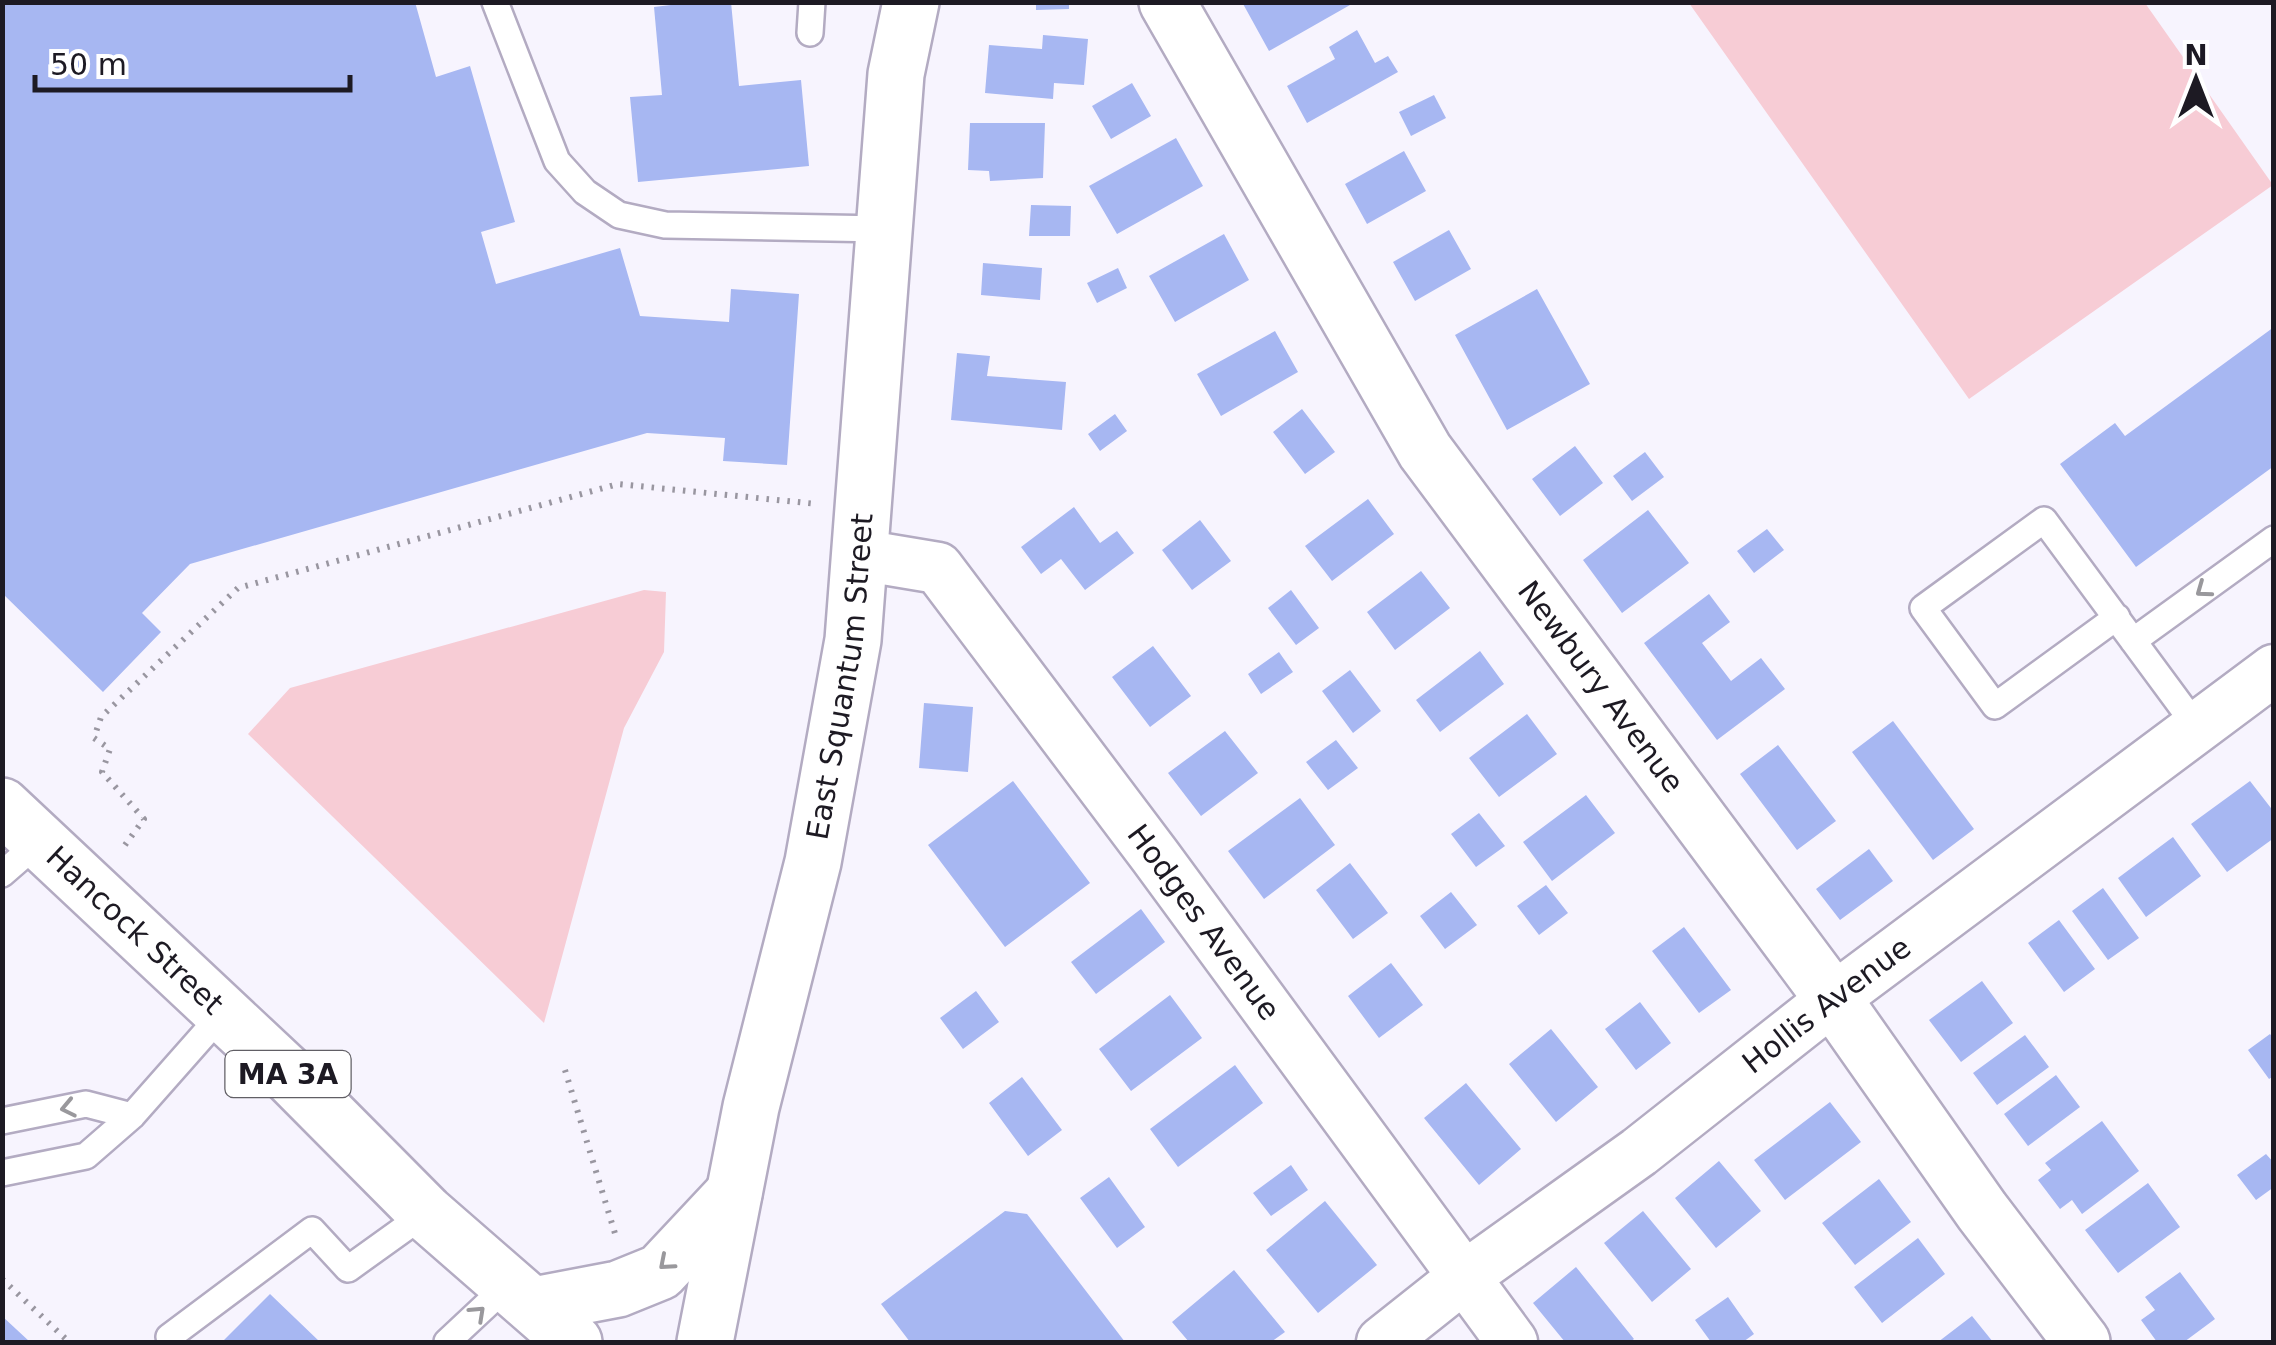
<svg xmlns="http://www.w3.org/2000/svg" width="2276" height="1345" font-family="'DejaVu Sans',sans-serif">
<rect width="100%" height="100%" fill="#f7f4fe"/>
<path fill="#f7ccd5" d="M1689,3H2145L2273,185L1969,399Z
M644,590L666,592L664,652L624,728L544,1023L248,734L290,688Z"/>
<path fill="#a7b7f2" d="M2,2H415L436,77L470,66L515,222L481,232L496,284L620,248L640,316L729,322L731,289L799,294L787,465L723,461L725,438L647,433L190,564L142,613L161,632L103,692L2,593Z
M696,2H731L739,86L801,80L809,166L638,182L630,97L662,95L654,7Z
M1036,2H1069V9L1036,10Z
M1242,2H1348L1350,5L1269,51Z
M1357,30L1375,63L1388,56L1398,72L1307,123L1287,86L1335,59L1329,47Z
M1043,35L1088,39L1084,85L1054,83L1053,99L985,93L989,45L1042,49Z
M1132,83L1151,116L1111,139L1092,106Z
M1434,95L1446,118L1411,136L1399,112Z
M970,123H1045L1043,178L990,181L989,171L968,170Z
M1176,138L1203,186L1117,234L1089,186Z
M1404,151L1426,191L1367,224L1345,184Z
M1031,205L1071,206L1070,236H1029Z
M1449,230L1471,269L1415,301L1393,262Z
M1224,234L1249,280L1175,322L1149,276Z
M983,263L1042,268L1040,300L981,295Z
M1118,268L1127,288L1097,303L1087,283Z
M1537,289L1590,384L1507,430L1455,335Z
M2274,327V466L2136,567L2060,464L2115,423L2125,436Z
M1275,331L1298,372L1221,416L1197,374Z
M957,353L990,356L987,376L1066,382L1062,430L951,420Z
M1302,409L1335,452L1305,474L1273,432Z
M1115,414L1127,431L1100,451L1088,434Z
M1575,446L1603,483L1560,516L1532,479Z
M1645,452L1664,477L1632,501L1613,476Z
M1368,499L1394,534L1332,581L1305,546Z
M1074,507L1100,543L1117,531L1134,553L1085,590L1061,559L1041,574L1021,547Z
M1648,510L1689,563L1622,613L1583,560Z
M1200,520L1231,561L1192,590L1162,550Z
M1767,529L1784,550L1754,573L1737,551Z
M1421,571L1450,608L1395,650L1367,612Z
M1291,590L1319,628L1296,645L1268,608Z
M1709,594L1730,622L1702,643L1731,681L1761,658L1785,689L1717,740L1644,643Z
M1153,646L1191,696L1150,727L1112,677Z
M1480,651L1504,684L1440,732L1416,700Z
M1279,652L1293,672L1261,694L1248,674Z
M1350,670L1381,711L1353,733L1322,691Z
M924,703L973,707L968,772L919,768Z
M1527,714L1557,754L1499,797L1469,758Z
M1893,721L1974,829L1933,860L1852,752Z
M1225,731L1258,773L1201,816L1168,773Z
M1336,740L1358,768L1328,790L1306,762Z
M1778,745L1836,821L1797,850L1740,774Z
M1013,781L1090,883L1005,947L928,845Z
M2250,781L2274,812V838L2227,872L2191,824Z
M1586,795L1615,833L1552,881L1523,842Z
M1300,798L1335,845L1264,899L1228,851Z
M1479,813L1505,846L1476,867L1451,834Z
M2173,837L2201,876L2146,917L2118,878Z
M1869,849L1893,881L1840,920L1816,889Z
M1350,863L1388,913L1353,939L1316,890Z
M1546,885L1568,913L1539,935L1517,906Z
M2103,888L2139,938L2108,960L2072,911Z
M1451,892L1477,925L1445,949L1420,916Z
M1141,909L1165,942L1096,994L1071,962Z
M2059,920L2095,969L2064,992L2028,943Z
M1684,927L1731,990L1699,1013L1652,951Z
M1391,963L1423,1005L1379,1038L1348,996Z
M1982,981L2013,1023L1961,1062L1929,1020Z
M976,991L999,1022L963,1049L940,1018Z
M1170,995L1202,1038L1131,1091L1099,1049Z
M1640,1002L1671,1043L1636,1070L1605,1029Z
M1551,1029L1598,1087L1556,1122L1509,1064Z
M2270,1034L2274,1039V1076L2269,1079L2248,1050Z
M2025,1035L2049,1067L1997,1105L1973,1073Z
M1235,1065L1263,1103L1178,1167L1150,1129Z
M2056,1075L2080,1107L2028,1146L2004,1114Z
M1022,1077L1062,1130L1028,1156L989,1103Z
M1466,1083L1521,1149L1479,1185L1424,1118Z
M1830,1102L1861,1142L1785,1200L1754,1160Z
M2102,1121L2139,1171L2082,1214L2072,1200L2060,1209L2038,1180L2051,1170L2045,1163Z
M2266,1154L2274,1163V1187L2256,1200L2237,1175Z
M1719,1161L1761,1211L1716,1248L1675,1198Z
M1291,1165L1308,1190L1271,1216L1253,1193Z
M1109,1177L1145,1227L1117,1248L1080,1198Z
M1879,1179L1911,1222L1855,1265L1822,1223Z
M2148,1183L2180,1227L2118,1273L2085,1230Z
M1325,1201L1377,1265L1318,1313L1266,1250Z
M1005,1211L1027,1214L1125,1342H910L881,1304Z
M1643,1211L1691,1269L1652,1302L1604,1243Z
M1918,1238L1945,1274L1882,1323L1854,1287Z
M1576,1267L1634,1339L1630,1342H1565L1533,1303Z
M1234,1270L1285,1332L1271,1342H1189L1172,1322Z
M2180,1272L2215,1319L2184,1342H2157L2141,1320L2155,1310L2145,1297Z
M270,1294L320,1342H222Z
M1728,1297L1754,1334L1743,1342H1711L1695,1320Z
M2,1316L30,1342H2Z
M1972,1316L1993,1342H1938Z"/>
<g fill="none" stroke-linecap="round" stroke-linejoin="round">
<g stroke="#b3abc2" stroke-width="30">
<path id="lane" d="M495,2L557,161L585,192L619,215L665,225L884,229
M810,33L812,2
M2117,617L1995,706L1923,608L2044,520L2196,726
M2133,641L2274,539
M2,874L40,841
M2,1121L86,1104L132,1116
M2,1173L86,1156L132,1116L223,1013
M169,1337L312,1230L348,1269L426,1213
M447,1342L509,1284"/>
</g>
<g stroke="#b3abc2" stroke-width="55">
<g id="street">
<path id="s1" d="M860,555L938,568L1155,856L1512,1342"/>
<path id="s2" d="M1382,1342L1464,1277L1639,1152L1833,999L2274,670"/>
</g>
</g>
<g stroke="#b3abc2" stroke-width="60">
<g id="secondary">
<path id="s3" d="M1167,2L1425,451L1833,999L1982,1211L2082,1342"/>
<path id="s4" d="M705,1342L751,1107L813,862L853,640L896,74L911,2"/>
</g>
</g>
<g stroke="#b3abc2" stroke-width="60">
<g id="primary">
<path id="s5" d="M2,806L290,1076L426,1213L574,1342"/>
<path d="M534,1305L618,1289L660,1272L734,1193"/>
</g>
</g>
<path stroke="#9996a0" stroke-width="6" stroke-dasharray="2.5 8" stroke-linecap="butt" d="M125,845L144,819L102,772L110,749L94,738L101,717L238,588L618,484L817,504
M565,1070L617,1240
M2,1279L69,1342"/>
<use href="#lane" stroke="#fff" stroke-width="25"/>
<use href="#street" stroke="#fff" stroke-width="50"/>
<use href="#secondary" stroke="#fff" stroke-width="55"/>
<use href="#primary" stroke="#fff" stroke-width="55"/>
</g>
<defs><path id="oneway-chevron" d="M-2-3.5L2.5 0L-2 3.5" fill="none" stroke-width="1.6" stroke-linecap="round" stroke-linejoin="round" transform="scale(2.5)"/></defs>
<g stroke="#99989c">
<use href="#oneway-chevron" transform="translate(2203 590) rotate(144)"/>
<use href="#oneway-chevron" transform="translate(68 1108) rotate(168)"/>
<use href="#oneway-chevron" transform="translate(666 1263) rotate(139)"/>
<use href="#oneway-chevron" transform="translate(478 1313) rotate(-43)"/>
</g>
<g text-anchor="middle" stroke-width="8" stroke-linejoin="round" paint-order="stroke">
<rect fill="#fff" stroke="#615f65" stroke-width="2.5" x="225.5" y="1051" width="125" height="46" rx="8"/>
<g font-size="28" font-weight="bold" fill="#1d1a23">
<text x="288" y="1084">MA 3A</text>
</g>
<g font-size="30" fill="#1d1a23" stroke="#fff">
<text dy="10" stroke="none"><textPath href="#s4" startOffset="680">East Squantum Street</textPath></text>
<text dy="10" stroke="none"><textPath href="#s3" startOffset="812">Newbury Avenue</textPath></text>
<text dy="10" stroke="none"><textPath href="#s1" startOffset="522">Hodges Avenue</textPath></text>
<text dy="10" stroke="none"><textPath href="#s5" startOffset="182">Hancock Street</textPath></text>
<text dy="10" stroke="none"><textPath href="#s2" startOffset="558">Hollis Avenue</textPath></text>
</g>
</g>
<rect width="2276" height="1345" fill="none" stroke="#1d1a23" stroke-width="10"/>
<g transform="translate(2196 80)" stroke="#ffffff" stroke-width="8" paint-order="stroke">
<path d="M0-8L18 38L0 25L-18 38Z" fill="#1d1a23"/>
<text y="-15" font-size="28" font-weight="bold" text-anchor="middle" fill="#1d1a23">N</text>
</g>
<path d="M35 75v15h315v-15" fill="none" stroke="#1d1a23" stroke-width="5"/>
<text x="50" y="75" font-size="30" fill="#1d1a23" stroke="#ffffff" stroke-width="8" paint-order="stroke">50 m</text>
</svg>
